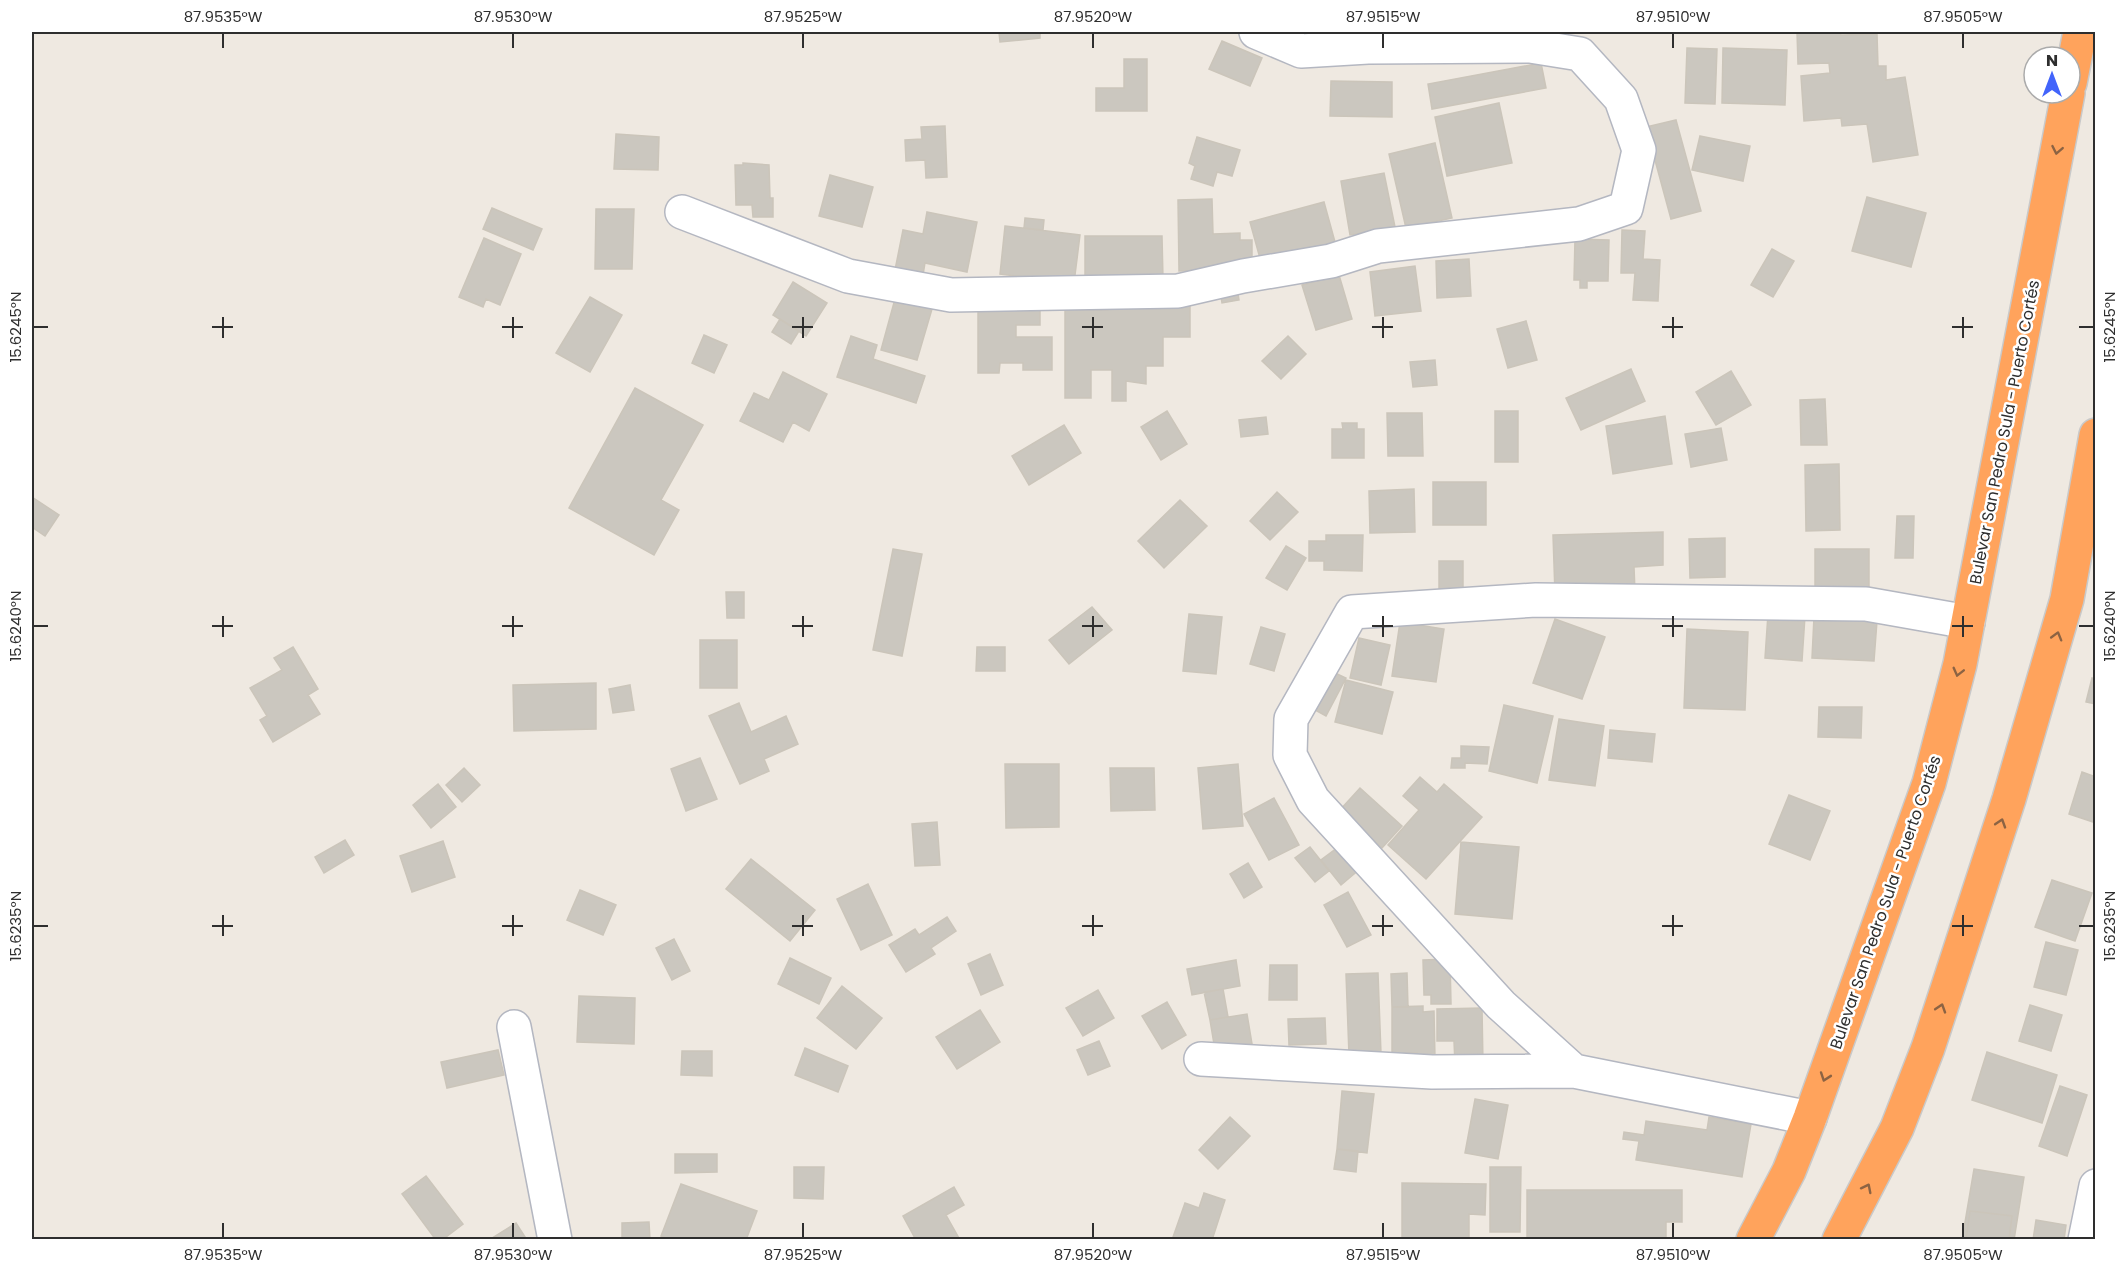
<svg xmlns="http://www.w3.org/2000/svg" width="2127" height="1271" font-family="Poppins,sans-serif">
<rect width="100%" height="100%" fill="#efe9e1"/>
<path fill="#cbc7bf" stroke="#cbc5ba" stroke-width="1.5" d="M999,32H1040V38L1000,42Z
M1797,32H1840L1841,35L1877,34L1878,66H1886V80L1905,77L1918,155L1873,162L1867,124L1842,126L1841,118L1804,121L1801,76L1830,73L1829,63L1798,64Z
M1222,41L1262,58L1250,86L1209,69Z
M1687,48L1717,49L1715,104L1685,103Z
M1723,48L1787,50L1785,105L1722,103Z
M1124,59H1147V111H1096V88H1124Z
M1541,63L1546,88L1432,109L1428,84Z
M1331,81L1392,82V117L1330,116Z
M1499,103L1512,163L1447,176L1435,117Z
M1676,120L1701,211L1671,219L1646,127Z
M945,126L947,177L926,178L925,160L906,161L905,140L922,139L921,127Z
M616,134L659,137L658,170L614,169Z
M1700,136L1750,146L1743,181L1692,170Z
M1197,137L1240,150L1232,176L1217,172L1213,186L1191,179L1195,166L1189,163Z
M1435,143L1452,218L1406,228L1389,154Z
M743,163L769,165L770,198H773V217H753L752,205H736L735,165H743Z
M1384,173L1395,227L1350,235L1341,181Z
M830,175L873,187L862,227L819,216Z
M1867,197L1926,213L1911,267L1852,251Z
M1212,199L1213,234L1240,233V240H1252V266L1219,270L1179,271L1178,200Z
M1324,202L1335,242L1261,262L1250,222Z
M492,208L542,229L533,250L483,229Z
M596,209H634L632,269H595Z
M927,212L977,222L967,272L925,263L923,275L895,270L903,230L923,234Z
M1025,218L1044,220L1043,230L1024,228Z
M1005,226L1080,235L1074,283L1000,274Z
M1622,230L1645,231L1643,259L1660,260L1658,301L1633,300L1635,273H1621Z
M1085,236H1162L1163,279H1085Z
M484,238L521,254L500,305L486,299L483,307L459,297Z
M1575,239L1609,240L1608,281H1587V288H1580V280H1574Z
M1772,249L1794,261L1773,297L1751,285Z
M1469,259L1471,296L1437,298L1436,261Z
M1415,266L1421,311L1375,316L1370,272Z
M1339,275L1352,319L1316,330L1302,285Z
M793,282L827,303L806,336L773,315Z
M1236,282L1239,300L1222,303L1219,284Z
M590,297L622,315L590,372L556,353Z
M1190,298V337H1163V366H1146V384L1126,381V401H1112V370H1091V398H1065V310H1108V302Z
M895,299L932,309L917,360L881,350Z
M978,307L1040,308V325H1016V337H1052V370H1023V363H1000L999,373H978Z
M780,319L799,331L791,344L772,332Z
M1526,321L1537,360L1508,368L1497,329Z
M704,335L727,345L714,373L692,363Z
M851,336L877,345L873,359L925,376L916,403L837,377Z
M1288,336L1306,354L1281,379L1262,361Z
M1435,360L1437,385L1413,387L1410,362Z
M1631,369L1645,401L1581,430L1566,398Z
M1731,371L1751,405L1716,425L1696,392Z
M783,372L827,394L809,431L793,422L783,442L740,421L754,393L769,400Z
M635,388L703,425L661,500L679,510L654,555L569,508Z
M1825,399L1827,445H1801L1800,400Z
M1167,411L1187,444L1161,460L1141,427Z
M1495,411H1518V462H1495Z
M1387,413H1422L1423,456H1388Z
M1665,416L1672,464L1613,474L1606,426Z
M1266,417L1268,434L1241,437L1239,420Z
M1342,423H1357V429H1364V458H1332V429H1343Z
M1064,425L1081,453L1029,485L1012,456Z
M1721,428L1727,460L1691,467L1685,434Z
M1839,464L1840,530L1806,531L1805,465Z
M1433,482H1486V525H1433Z
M1414,489L1415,532L1370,533L1369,491Z
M1277,492L1298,512L1270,540L1250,521Z
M32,497L59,515L45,536L32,527Z
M1180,500L1207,526L1164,568L1138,541Z
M1897,516H1914L1913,558H1895Z
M1663,532V565L1634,567L1635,592L1555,594L1553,535Z
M1326,535H1363L1362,571L1324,570V561H1309V541H1326Z
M1725,538V577L1690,578L1689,539Z
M1286,546L1306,558L1287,590L1266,578Z
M893,549L922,554L902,656L873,650Z
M1815,549H1869V593H1815Z
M1439,561H1463V594H1439Z
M726,592H744V618H727Z
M1092,607L1112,630L1069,664L1049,640Z
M1189,614L1222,617L1216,674L1183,671Z
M1768,614L1805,616L1802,661L1765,658Z
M1814,617L1877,621L1874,661L1812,658Z
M1555,619L1605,637L1582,699L1533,683Z
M1400,622L1444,629L1436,682L1392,676Z
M1261,627L1285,634L1274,671L1250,664Z
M1687,629L1748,632L1745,710L1684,708Z
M1359,638L1390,645L1381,685L1350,678Z
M700,640H737V688H700Z
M293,647L318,689L308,695L320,714L273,742L260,720L267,716L250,688L282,670L274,658Z
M977,647H1005V671H976Z
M1335,673L1346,678L1326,716L1315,710Z
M2092,678L2096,679V704L2086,702Z
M1346,680L1393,692L1382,734L1335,722Z
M596,683V729L514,731L513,685Z
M630,685L634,710L613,713L609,689Z
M739,703L751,732L786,716L798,744L764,759L769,771L740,784L709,716Z
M1504,705L1553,716L1537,783L1489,771Z
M1819,707H1862L1861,738L1818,737Z
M1559,719L1604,726L1595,786L1549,780Z
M1610,730L1655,734L1652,762L1608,758Z
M1461,746L1489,747L1487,764L1465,763V768H1451L1452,758H1461Z
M700,758L717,799L686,811L671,769Z
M1005,764H1059V827L1006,828Z
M1238,764L1243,826L1203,829L1198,768Z
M464,768L480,785L462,802L446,785Z
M1110,768H1154L1155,810L1111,811Z
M2082,772L2096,777V813L2093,822L2069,814Z
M1420,777L1437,792L1444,784L1482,817L1426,879L1388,845L1419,810L1403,796Z
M438,784L456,807L431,828L413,805Z
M1360,788L1402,826L1382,848L1340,810Z
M1789,795L1830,811L1810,860L1769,844Z
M1274,798L1299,845L1269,860L1244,814Z
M937,822L940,865L915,866L912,824Z
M345,840L354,855L324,873L315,857Z
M443,841L455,877L412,892L400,856Z
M1461,842L1519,847L1512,919L1455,914Z
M1341,845L1360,869L1341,885L1321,860Z
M1310,847L1329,871L1315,882L1295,858Z
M751,859L815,910L790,941L726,889Z
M1248,863L1262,887L1244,898L1230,874Z
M2052,880L2092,893L2075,941L2035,927Z
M868,884L892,935L861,950L837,899Z
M580,890L616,905L603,935L567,920Z
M1348,892L1371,935L1347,947L1324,905Z
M947,917L956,931L931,948L935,954L906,972L889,945L915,929L919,935Z
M674,939L690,971L672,980L656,948Z
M2046,942L2078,950L2066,995L2034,987Z
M990,954L1003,985L981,995L968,964Z
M790,958L831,978L819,1004L778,984Z
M1450,959L1451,1004H1431V995H1424L1423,960Z
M1236,960L1240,986L1192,995L1187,969Z
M1270,965H1297V1000H1269Z
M1378,973L1381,1054L1349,1055L1346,974Z
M1407,973L1408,1007H1392L1391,974Z
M842,986L882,1018L856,1049L817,1018Z
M1223,989L1228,1017L1210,1020L1204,992Z
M1098,990L1114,1018L1083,1036L1066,1008Z
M579,996L635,998L634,1044L577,1042Z
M1167,1002L1186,1035L1162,1049L1142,1016Z
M2030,1005L2062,1015L2051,1051L2019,1041Z
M1423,1006V1012L1434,1011L1435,1059H1417V1053H1392V1007Z
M1482,1008L1483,1064L1455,1065L1454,1041H1437V1009Z
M980,1010L1000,1042L957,1069L936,1037Z
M1247,1014L1253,1050L1216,1056L1210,1020Z
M1325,1018L1326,1044L1289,1045L1288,1019Z
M1099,1041L1110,1066L1088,1075L1077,1050Z
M805,1048L848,1066L838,1092L795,1075Z
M498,1050L504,1075L447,1088L441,1062Z
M682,1051H712V1076L681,1075Z
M1987,1052L2057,1075L2042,1123L1972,1100Z
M2060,1086L2087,1095L2067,1156L2039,1146Z
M1342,1091L1374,1094L1367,1153L1337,1149Z
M1475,1099L1508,1105L1498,1159L1465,1153Z
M1230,1117L1250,1136L1218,1169L1199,1150Z
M1709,1117L1751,1124L1742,1177L1636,1160L1639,1141L1623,1139L1624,1132L1644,1135L1646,1121L1707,1130Z
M1337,1149L1358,1151L1356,1172L1334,1169Z
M675,1154H717V1172L675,1173Z
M794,1167H824L823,1199L794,1198Z
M1490,1167H1521L1520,1232H1490Z
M1974,1169L2024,1177L2014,1240H1962Z
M426,1176L463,1224L442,1240H436L402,1194Z
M1402,1183L1486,1184L1485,1215L1469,1214V1239H1402Z
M681,1184L757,1211L746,1240H670L661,1236Z
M954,1187L964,1205L946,1215L960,1240H943L941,1237L937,1240H916L903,1216Z
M1527,1190H1682V1222H1666V1240H1527Z
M1204,1193L1225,1200L1212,1240H1172L1185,1203L1199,1208Z
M1970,1211L2012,1216L2009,1240H1966Z
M2036,1220L2066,1225L2064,1240H2033Z
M649,1222L650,1240H622V1223Z
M516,1223L527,1240H489Z"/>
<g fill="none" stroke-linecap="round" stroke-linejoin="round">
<g stroke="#b4b7c1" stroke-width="36">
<path id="minor" d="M682,212L848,276L951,295L1178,291L1243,276L1331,261L1378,246L1579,224L1626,208L1639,150L1621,99L1580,54L1530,46L1368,47L1301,51L1256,32
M514,1027L555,1240
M1201,1059L1432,1072L1574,1071L1810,1118
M1574,1071L1501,1005L1313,800L1290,755L1291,719L1352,612L1536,600L1866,604L1968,622
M2085,1240L2096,1186"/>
</g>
<g stroke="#c9c9c9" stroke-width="36">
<path id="highway" d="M2070,83L2080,32
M1753,1240L1789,1171L1810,1118L1929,783L1960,664L2068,93
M1839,1240L1897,1128L1928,1048L2009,799L2067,599L2096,435"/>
</g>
<use href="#minor" stroke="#fff" stroke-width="33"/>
<use href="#highway" stroke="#ffa35c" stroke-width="33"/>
</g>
<defs><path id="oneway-chevron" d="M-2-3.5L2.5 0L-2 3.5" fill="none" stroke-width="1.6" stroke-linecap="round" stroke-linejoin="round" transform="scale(1.5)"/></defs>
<g stroke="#8c6343">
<use href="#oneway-chevron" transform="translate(2057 150) rotate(101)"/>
<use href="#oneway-chevron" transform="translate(2057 636) rotate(-74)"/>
<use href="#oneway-chevron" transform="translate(1958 672) rotate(104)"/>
<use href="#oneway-chevron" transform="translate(2001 823) rotate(-72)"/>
<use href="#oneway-chevron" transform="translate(1941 1008) rotate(-72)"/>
<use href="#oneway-chevron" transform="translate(1825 1077) rotate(109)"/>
<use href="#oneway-chevron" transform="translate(1867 1188) rotate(-63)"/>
</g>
<path fill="none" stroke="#2e2e2e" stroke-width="2" d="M223,33V48M513,33V48M803,33V48M1093,33V48M1383,33V48M1673,33V48M1963,33V48M223,317V338M513,317V338M803,317V338M1093,317V338M1383,317V338M1673,317V338M1963,317V338M33,327H48M212,327H233M502,327H523M792,327H813M1082,327H1103M1372,327H1393M1662,327H1683M1952,327H1973M2079,327H2094M223,616V637M513,616V637M803,616V637M1093,616V637M1383,616V637M1673,616V637M1963,616V637M33,626H48M212,626H233M502,626H523M792,626H813M1082,626H1103M1372,626H1393M1662,626H1683M1952,626H1973M2079,626H2094M223,915V936M513,915V936M803,915V936M1093,915V936M1383,915V936M1673,915V936M1963,915V936M33,926H48M212,926H233M502,926H523M792,926H813M1082,926H1103M1372,926H1393M1662,926H1683M1952,926H1973M2079,926H2094M223,1223V1238M513,1223V1238M803,1223V1238M1093,1223V1238M1383,1223V1238M1673,1223V1238M1963,1223V1238"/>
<g text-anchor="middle" stroke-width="5" stroke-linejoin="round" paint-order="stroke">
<g font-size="16" fill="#2e2e2e" stroke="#fff">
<text transform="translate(2004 432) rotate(-79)" y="6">Bulevar San Pedro Sula - Puerto Cortés</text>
<text transform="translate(1885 902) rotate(-71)" y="6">Bulevar San Pedro Sula - Puerto Cortés</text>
</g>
</g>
<rect width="2127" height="1271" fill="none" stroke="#ffffff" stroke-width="66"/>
<g transform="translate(2052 75)"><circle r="28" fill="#ffffff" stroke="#ababab" stroke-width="1.5"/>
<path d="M0-4.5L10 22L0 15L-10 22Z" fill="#4264fb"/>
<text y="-9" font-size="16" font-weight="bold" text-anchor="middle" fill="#2e2e2e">N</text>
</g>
<rect x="33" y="33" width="2061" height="1205" fill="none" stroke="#2e2e2e" stroke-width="2"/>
<g font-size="15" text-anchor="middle" fill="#2e2e2e">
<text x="223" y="22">87.9535°W</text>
<text x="513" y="22">87.9530°W</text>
<text x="803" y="22">87.9525°W</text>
<text x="1093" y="22">87.9520°W</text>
<text x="1383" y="22">87.9515°W</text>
<text x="1673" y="22">87.9510°W</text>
<text x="1963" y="22">87.9505°W</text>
<text transform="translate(16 327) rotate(-90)" y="5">15.6245°N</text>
<text transform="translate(2110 327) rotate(-90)" y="5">15.6245°N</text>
<text transform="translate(16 626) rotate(-90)" y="5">15.6240°N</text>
<text transform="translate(2110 626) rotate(-90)" y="5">15.6240°N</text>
<text transform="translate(16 926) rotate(-90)" y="5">15.6235°N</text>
<text transform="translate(2110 926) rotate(-90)" y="5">15.6235°N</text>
<text x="223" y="1260">87.9535°W</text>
<text x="513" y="1260">87.9530°W</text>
<text x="803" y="1260">87.9525°W</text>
<text x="1093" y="1260">87.9520°W</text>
<text x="1383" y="1260">87.9515°W</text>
<text x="1673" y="1260">87.9510°W</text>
<text x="1963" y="1260">87.9505°W</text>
</g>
</svg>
